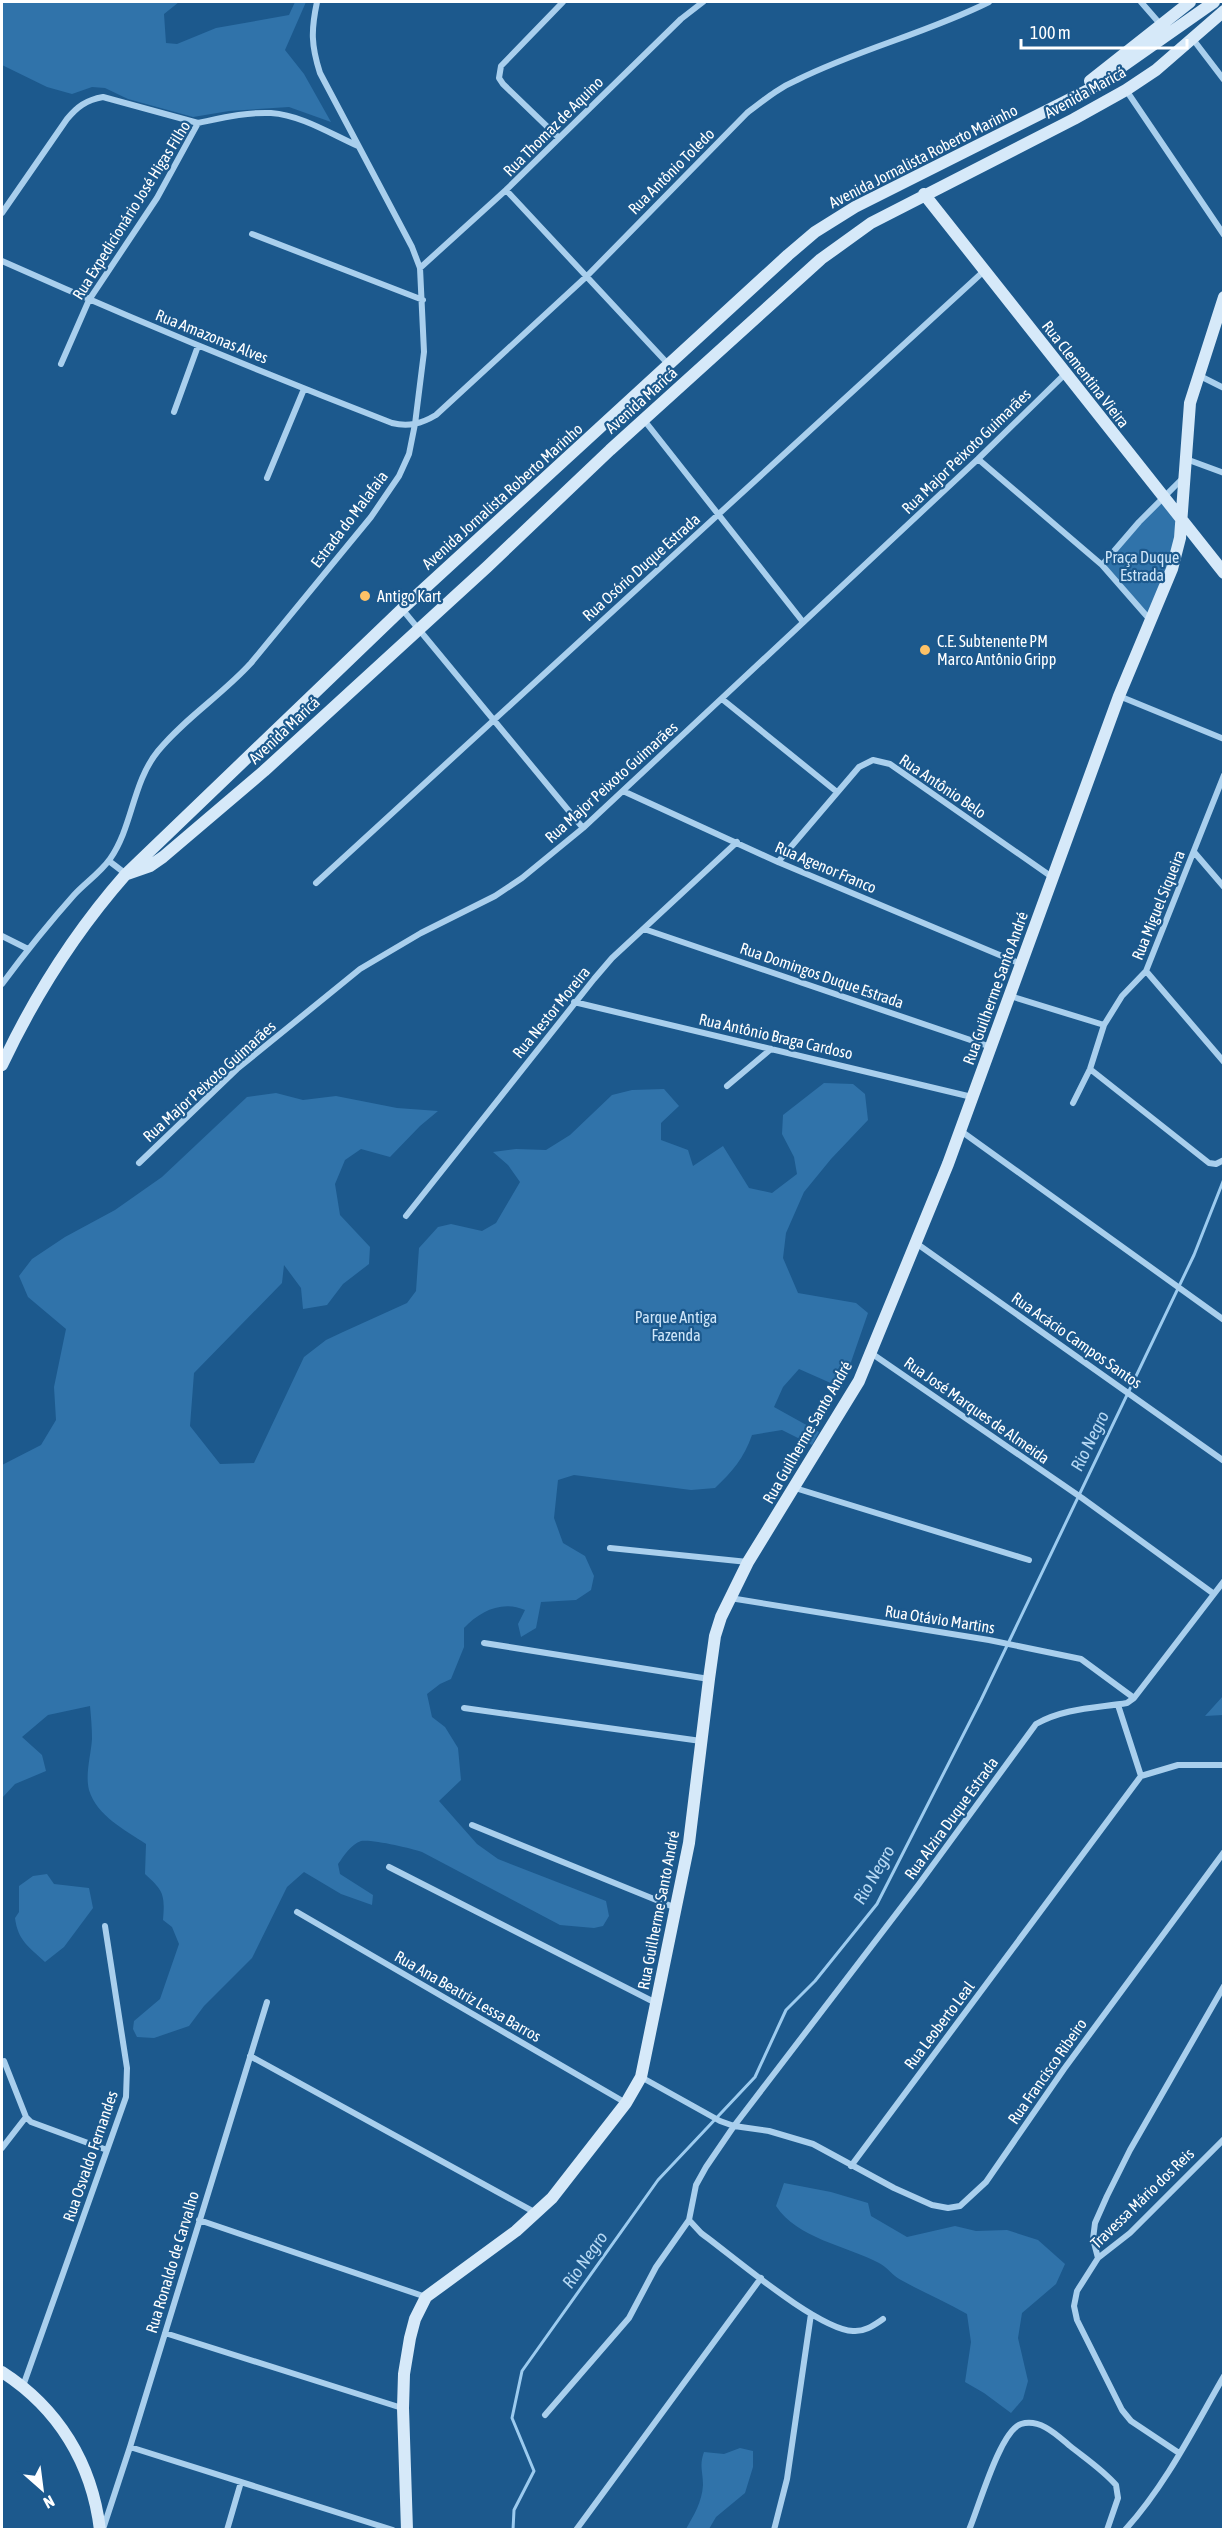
<svg xmlns="http://www.w3.org/2000/svg" width="1225" height="2531" font-family="'Asap Condensed',sans-serif">
<rect width="100%" height="100%" fill="#1c598d"/>
<path fill="#3073aa" d="M2,2H179L164,14L166,43L177,44L216,28L289,15L295,2H306L285,50L304,74L331,122L289,107L229,111L193,117L128,99L105,88L92,87L72,94L47,87L2,65Z
M1162,498L1182,523L1151,621L1104,568Z
M824,1083L853,1084L865,1094L868,1120L831,1159L804,1192L786,1233L783,1258L798,1293L856,1303L868,1313L842,1388L799,1369L783,1387L774,1407L819,1432L812,1445L782,1430L752,1435C744,1458 732,1472 715,1488L691,1490L574,1475L558,1480L554,1518L563,1543L585,1556L594,1576L591,1590L576,1600L541,1602L536,1628L521,1637L518,1624L525,1610C502,1600 480,1611 464,1628V1647L451,1679L440,1684L427,1694L432,1717L445,1727L458,1748L461,1780L439,1801L477,1844L498,1859L606,1901L609,1916L603,1926L594,1928L560,1925L422,1852C411,1848 371,1839 361,1841C350,1845 344,1856 338,1864L340,1874L373,1895L372,1905L341,1894L304,1872L287,1887L252,1958L204,2006L189,2026L154,2038L137,2037L133,2029L134,2021L160,1999L179,1944L172,1927L163,1920C165,1895 164,1891 145,1874L146,1844C125,1830 97,1816 89,1790C85,1774 91,1755 92,1739C92,1728 91,1717 90,1706L48,1715L22,1737L42,1755L46,1771L15,1784L2,1798V1465L41,1445L56,1420L54,1387L66,1329L28,1297L19,1276L32,1259L65,1237L115,1210L162,1177L247,1097L276,1093L303,1100L336,1096L397,1108L438,1111L420,1126L390,1157L361,1149L345,1160L335,1184L340,1215L370,1247L369,1264L343,1284L327,1305L303,1309L301,1288L284,1265L282,1283L194,1373L190,1426L220,1464L254,1463L304,1357L326,1340L343,1332L407,1303L416,1291L419,1248L438,1227L451,1224L482,1231L496,1223L520,1182L508,1165L493,1152L516,1149L546,1150L570,1135L612,1095L632,1090L664,1089L679,1106L661,1123V1140L688,1150L693,1166L723,1146L749,1188L772,1193L797,1174L794,1157L782,1134L783,1115Z
M1223,1696V1715L1205,1716Z
M47,1874L54,1884L89,1888L93,1908L64,1947L45,1962C29,1947 18,1941 15,1918L19,1912V1886L33,1876Z
M784,2183L831,2192L868,2203L871,2216L907,2237L955,2226L976,2231L1007,2230L1038,2240L1065,2264L1056,2284L1022,2313L1018,2338L1028,2381L1023,2399L1011,2413L984,2393L965,2382L971,2342L967,2314C945,2301 922,2292 901,2280C893,2276 887,2267 879,2263C845,2245 798,2239 776,2206Z
M740,2448L753,2451V2467L745,2493L716,2517L709,2529H686C694,2515 702,2502 703,2485C703,2471 699,2466 704,2452L724,2454Z"/>
<g fill="none" stroke-linecap="round" stroke-linejoin="round">
<path stroke="#9ccbef" stroke-width="3" d="M513,2530L514,2510L534,2471L512,2418L522,2371L658,2180L755,2077L786,2010L815,1981L877,1904L981,1700L1194,1255L1224,1179"/>
<path stroke="#a9cfed" stroke-width="6" d="M1141,2L1161,25
M1192,38L1224,80
M1126,90L1224,235
M559,138L503,84L499,78L501,66L563,2
M506,190L669,365
M2,213L67,119C77,107 86,100 103,97L198,123
M252,234L423,300
M2,261C130,318 260,372 392,423C408,427 421,424 436,415L587,276L747,113C763,101 778,88 797,80C859,49 927,33 989,2
M420,268L506,190L681,19L703,2
M61,364L89,300L157,198L198,123C222,118 246,112 271,113C301,115 331,134 358,146
M1198,375L1224,388
M174,412L198,346
M644,420L803,622
M978,459L1102,565L1151,621
M1186,459L1224,473
M267,478L304,389
M1102,565L1139,522L1183,478
M402,609L583,828
M1119,696L1224,739
M722,699L837,792
M623,791L778,862L1021,964
M1194,852L1224,887
M109,861L126,874
M778,862L859,767L873,760L890,764L1052,877
M316,883L984,271
M644,929L991,1047
M2,936L28,949
M1146,971L1224,1062
M2,984C25,953 49,923 74,895C85,883 100,873 110,859C133,826 132,783 158,751C185,718 222,695 251,663L371,517L399,476L409,454L415,424L424,352L420,268L412,247L320,73C311,45 311,30 317,2
M1010,996L1104,1025
M574,1002L972,1097
M1090,1069L1209,1163L1216,1164L1224,1160
M727,1086L771,1049
M1073,1103L1090,1069L1104,1025L1122,996L1146,971L1224,775
M961,1131L1224,1320
M139,1163L237,1069L360,969L421,933L495,896L522,878L583,828L978,459L1064,375
M406,1216L594,979L612,958L737,842
M916,1243L1224,1461
M871,1353L1082,1498L1214,1594
M795,1488L1029,1560
M610,1548L748,1562
M730,1598L989,1640L1081,1659L1134,1698
M484,1643L709,1679
M1118,1705L1141,1776
M464,1708L701,1741
M1141,1776L1178,1765H1224
M472,1825L676,1908
M389,1867L656,2003
M297,1912L626,2103
M250,2056L536,2213
M4,2061L26,2117L31,2122L107,2150
M641,2077L720,2121L734,2126L769,2131L813,2144L894,2188L932,2205L948,2208L960,2206L986,2182L1064,2069L1224,1852
M2,2148L26,2117
M851,2166L1141,1776
M199,2220L426,2297
M689,2220L701,2233C734,2257 817,2329 853,2331C865,2332 874,2325 883,2319
M1098,2258L1093,2239L1095,2223L1107,2196L1130,2150L1224,1986
M165,2333L402,2408
M23,2386L126,2097L127,2068L105,1926
M545,2415L629,2318L656,2267L689,2220L696,2185L706,2167L734,2126L919,1884L1036,1724C1064,1708 1096,1708 1127,1703L1134,1698L1224,1581
M130,2447L393,2530
M1179,2453L1131,2421L1122,2410L1077,2320L1074,2306L1077,2291L1098,2258L1130,2233L1224,2139
M103,2529L130,2447L267,2002
M227,2530L241,2482
M576,2530L761,2278
M774,2530L787,2479L811,2314
M969,2530C979,2507 1000,2431 1021,2424C1040,2418 1057,2435 1070,2446C1085,2458 1103,2470 1116,2485L1118,2498L1107,2530
M1125,2530C1166,2485 1194,2428 1224,2376"/>
<path stroke="#d6e9f9" stroke-width="12" d="M1090,81L1190,2
M924,194L1224,573
M127,874L150,866L163,857L264,771L487,567L610,450L821,259L871,223L1074,119L1126,90L1156,70L1224,11
M2,1065C35,995 75,932 126,874L402,609L788,255L815,232L855,207L1090,89L1214,2
M2,2372C58,2408 92,2463 100,2530
M407,2530L403,2408L404,2374L410,2338L415,2319L426,2297L516,2231L552,2198L626,2103L641,2077L689,1843L709,1679L715,1636L721,1617L748,1562L859,1381L948,1164L1119,696L1172,569L1180,538L1190,403L1224,297"/>
</g>
<g fill="#fdc267" stroke="#1c598d" stroke-width="2">
<circle cx="365" cy="596" r="6"/>
<circle cx="925" cy="650" r="6"/>
</g>
<g text-anchor="middle" stroke-width="4.5" stroke-linejoin="round" paint-order="stroke">
<g font-size="16" fill="#fff" stroke="#1c598d">
<text transform="translate(1085 92) rotate(-29)" y="6">Avenida Maricá</text>
<text transform="translate(553 126) rotate(-45)" y="6">Rua Thomaz de Aquino</text>
<text transform="translate(923 156) rotate(-27)" y="6">Avenida Jornalista Roberto Marinho</text>
<text transform="translate(671 171) rotate(-45)" y="6">Rua Antônio Toledo</text>
<text transform="translate(131 210) rotate(-58)" y="6">Rua Expedicionário José Higas Filho</text>
<text transform="translate(212 336) rotate(22)" y="6">Rua Amazonas Alves</text>
<text transform="translate(1086 374) rotate(52)" y="6">Rua Clementina Vieira</text>
<text transform="translate(641 400) rotate(-42)" y="6">Avenida Maricá</text>
<text transform="translate(966 451) rotate(-44)" y="6">Rua Major Peixoto Guimarães</text>
<text transform="translate(502 496) rotate(-42)" y="6">Avenida Jornalista Roberto Marinho</text>
<text transform="translate(349 519) rotate(-53)" y="6">Estrada do Malafaia</text>
<text transform="translate(641 567) rotate(-42)" y="6">Rua Osório Duque Estrada</text>
<text transform="translate(284 730) rotate(-43)" y="6">Avenida Maricá</text>
<text transform="translate(611 782) rotate(-42)" y="6">Rua Major Peixoto Guimarães</text>
<text transform="translate(943 786) rotate(34)" y="6">Rua Antônio Belo</text>
<text transform="translate(826 867) rotate(23)" y="6">Rua Agenor Franco</text>
<text transform="translate(1158 905) rotate(-68)" y="6">Rua Miguel Siqueira</text>
<text transform="translate(822 975) rotate(19)" y="6">Rua Domingos Duque Estrada</text>
<text transform="translate(995 988) rotate(-70)" y="6">Rua Guilherme Santo André</text>
<text transform="translate(551 1012) rotate(-51)" y="6">Rua Nestor Moreira</text>
<text transform="translate(776 1036) rotate(13)" y="6">Rua Antônio Braga Cardoso</text>
<text transform="translate(209 1081) rotate(-42)" y="6">Rua Major Peixoto Guimarães</text>
<text transform="translate(1077 1340) rotate(35)" y="6">Rua Acácio Campos Santos</text>
<text transform="translate(977 1410) rotate(35)" y="6">Rua José Marques de Almeida</text>
<text transform="translate(807 1432) rotate(-60)" y="6">Rua Guilherme Santo André</text>
<text transform="translate(940 1619) rotate(9)" y="6">Rua Otávio Martins</text>
<text transform="translate(951 1818) rotate(-54)" y="6">Rua Alzira Duque Estrada</text>
<text transform="translate(658 1910) rotate(-79)" y="6">Rua Guilherme Santo André</text>
<text transform="translate(468 1996) rotate(30)" y="6">Rua Ana Beatriz Lessa Barros</text>
<text transform="translate(939 2025) rotate(-53)" y="6">Rua Leoberto Leal</text>
<text transform="translate(1047 2071) rotate(-55)" y="6">Rua Francisco Ribeiro</text>
<text transform="translate(90 2156) rotate(-71)" y="6">Rua Osvaldo Fernandes</text>
<text transform="translate(1142 2198) rotate(-44)" y="6">Travessa Mário dos Reis</text>
<text transform="translate(172 2262) rotate(-73)" y="6">Rua Ronaldo de Carvalho</text>
</g>
<g font-size="16" fill="#cfe6f9" stroke="#1c598d">
<text x="1142" y="563">Praça Duque<tspan x="1142" dy="18">Estrada</tspan></text>
<text x="676" y="1323">Parque Antiga<tspan x="676" dy="18">Fazenda</tspan></text>
</g>
<g font-size="16" fill="#fff" stroke="#1c598d" text-anchor="start">
<text x="377" y="602">Antigo Kart</text>
<text x="937" y="647">C.E. Subtenente PM<tspan x="937" dy="18">Marco Antônio Gripp</tspan></text>
</g>
<g font-size="18" font-style="italic" fill="#b5d8f4" stroke="#1c598d">
<text transform="translate(1090 1441) rotate(-64)" y="6">Rio Negro</text>
<text transform="translate(874 1875) rotate(-60)" y="6">Rio Negro</text>
<text transform="translate(585 2260) rotate(-55)" y="6">Rio Negro</text>
</g>
</g>
<rect width="1225" height="2531" fill="none" stroke="#ffffff" stroke-width="6"/>
<g transform="translate(42 2489) rotate(152)" stroke="#1c598d" stroke-width="4.5" paint-order="stroke">
<path d="M0-4.5L10 22L0 15L-10 22Z" fill="#ffffff"/>
<text y="-9" font-size="16" font-weight="bold" text-anchor="middle" fill="#ffffff">N</text>
</g>
<path d="M1021 39v9h166v-9" fill="none" stroke="#ffffff" stroke-width="3"/>
<text x="1030" y="39" font-size="18" fill="#ffffff" stroke="#1c598d" stroke-width="4.5" paint-order="stroke">100 m</text>
</svg>
